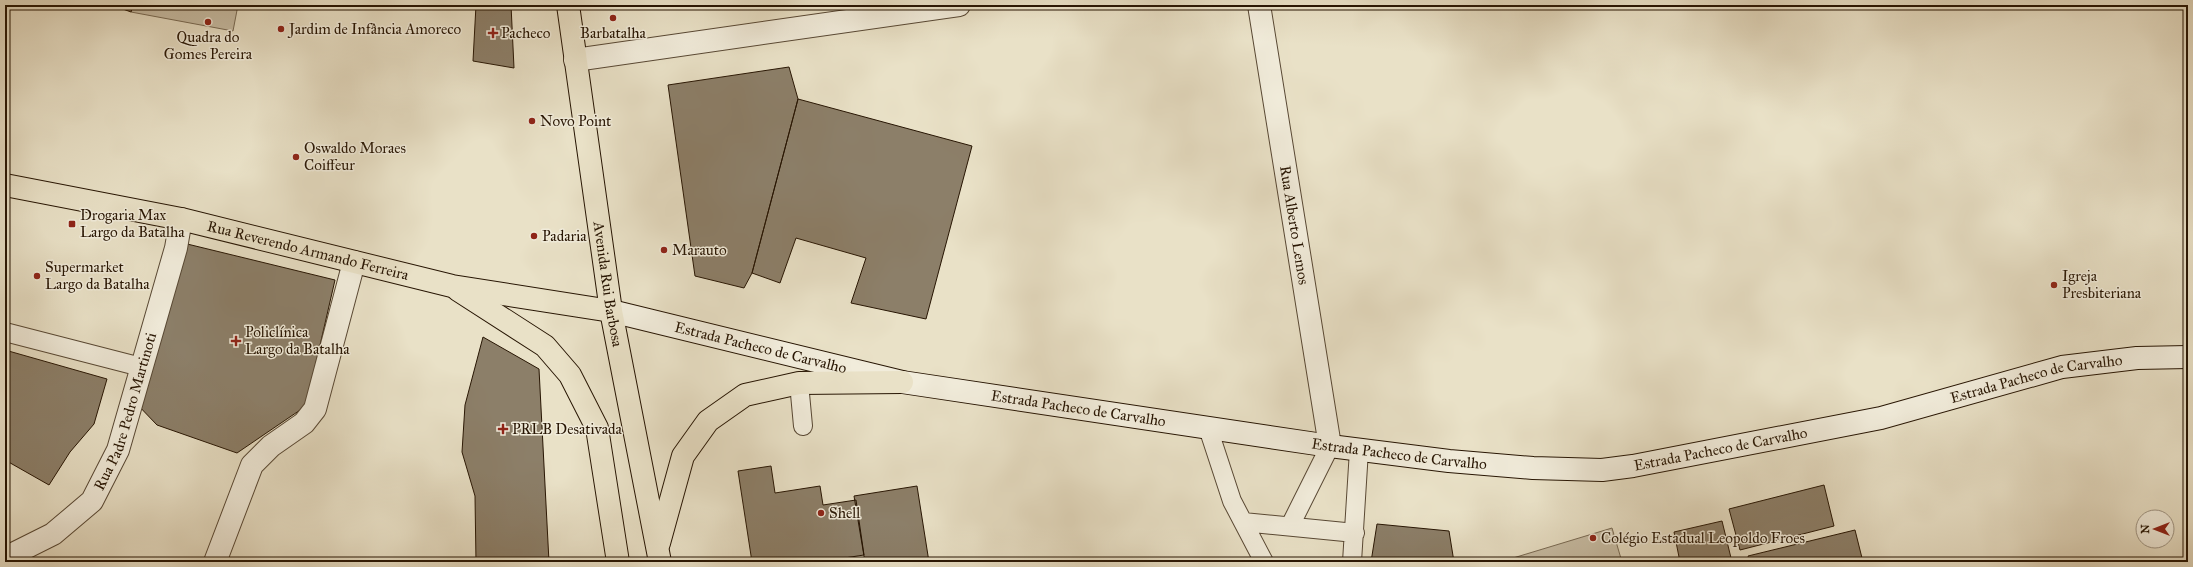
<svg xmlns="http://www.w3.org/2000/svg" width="2193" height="567" font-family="'IM FELL Great Primer',serif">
<rect width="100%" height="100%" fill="#e9e1c7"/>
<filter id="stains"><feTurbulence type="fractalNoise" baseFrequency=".005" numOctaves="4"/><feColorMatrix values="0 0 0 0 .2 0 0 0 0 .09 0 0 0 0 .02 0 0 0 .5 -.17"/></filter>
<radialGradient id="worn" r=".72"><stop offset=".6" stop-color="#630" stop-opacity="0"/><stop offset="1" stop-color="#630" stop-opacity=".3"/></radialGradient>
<path fill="#c8bea6" stroke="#786a54" d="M133,5H238L233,31L131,12Z
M1612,528L1622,562H1500Z"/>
<path fill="#8c7f69" stroke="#271503" d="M112,5H133L131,12Z
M476,5H511L514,68L473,61Z
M789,67L798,99L752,273L744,288L695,276L668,85Z
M798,99L972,146L926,319L851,303L866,258L796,238L780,283L752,273Z
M179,242L335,280L306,406L237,453L157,425L134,401Z
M483,337L539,369L549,562H476L475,496L462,452L465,405Z
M5,350L107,379L94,424L70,452L49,485L5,460Z
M771,466L775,493L820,486L823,505L856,500L864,555L818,562H752L738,471Z
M1824,485L1834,526L1740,550L1729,509Z
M917,486L929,562H865L854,496Z
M1722,521L1732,562H1680L1674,532Z
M1377,524L1449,531L1454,562H1371Z
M1855,530L1863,562H1750L1748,556Z"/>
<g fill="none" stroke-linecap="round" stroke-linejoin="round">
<g stroke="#584834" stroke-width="20">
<path id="lane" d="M5,332L141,367
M799,383L803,426
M1208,428L1232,501L1264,562
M1243,522L1355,533
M1290,526L1330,446
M1352,562L1359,450"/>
</g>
<g stroke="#584834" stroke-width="24">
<g id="street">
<path id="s1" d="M1259,5L1330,446"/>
<path d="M575,60L959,5"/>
<path id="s2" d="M5,558L53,534L92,501L118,450L176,248L181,219"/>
<path d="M215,562L252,465L271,446L304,423L315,409L354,262"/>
</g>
</g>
<g stroke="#271503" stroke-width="24">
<g id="secondary">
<path id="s3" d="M611,311L902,382L1330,446L1449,461L1533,468L1602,470L1633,466L1881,418L2062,367L2137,358L2188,357"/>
</g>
</g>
<g stroke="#271503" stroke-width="24">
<g id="primary">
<path id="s4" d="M568,5L611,311L660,562"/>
<path id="s5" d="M5,185L181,219L452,286L611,311"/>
<path d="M458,290L545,346L570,375L597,428L618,562"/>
<path d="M659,543L683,456L708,421L745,395L799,383L902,382"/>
</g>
</g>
<use href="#lane" stroke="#f1ecdb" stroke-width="18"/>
<use href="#street" stroke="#f1ecdb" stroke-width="22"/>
<use href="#secondary" stroke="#f1ecdb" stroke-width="22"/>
<use href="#primary" stroke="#e9e1c7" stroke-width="22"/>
</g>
<g fill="#8f2418" stroke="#f1ecdb" stroke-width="1.5">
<circle cx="613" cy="18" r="4"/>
<circle cx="208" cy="22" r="4"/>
<circle cx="281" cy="29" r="4"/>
<path d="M491 27h4v4h4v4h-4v4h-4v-4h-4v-4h4z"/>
<circle cx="532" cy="121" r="4"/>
<circle cx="296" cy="157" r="4"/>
<rect x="68" y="220" width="8" height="8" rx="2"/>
<circle cx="534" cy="236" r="4"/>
<circle cx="664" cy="250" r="4"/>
<circle cx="37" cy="276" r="4"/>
<circle cx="2054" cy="285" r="4"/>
<path d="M234 335h4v4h4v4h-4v4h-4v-4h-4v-4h4z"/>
<path d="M501 423h4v4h4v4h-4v4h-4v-4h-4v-4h4z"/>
<circle cx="821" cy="513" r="4"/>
<circle cx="1593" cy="538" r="4"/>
</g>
<g text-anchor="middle" stroke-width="3" stroke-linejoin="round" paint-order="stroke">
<g font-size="15" fill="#271503" stroke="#f1ecdb" text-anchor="start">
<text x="289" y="34">Jardim de Infância Amoreco</text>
<text x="501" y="38">Pacheco</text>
<text x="613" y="38" text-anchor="middle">Barbatalha</text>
<text x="208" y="42" text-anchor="middle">Quadra do<tspan x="208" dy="17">Gomes Pereira</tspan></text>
<text x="540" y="126">Novo Point</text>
<text x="304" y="153">Oswaldo Moraes<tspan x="304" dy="17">Coiffeur</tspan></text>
<text x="80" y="220">Drogaria Max<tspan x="80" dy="17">Largo da Batalha</tspan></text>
<text x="542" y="241">Padaria</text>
<text x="672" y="255">Marauto</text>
<text x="45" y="272">Supermarket<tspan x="45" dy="17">Largo da Batalha</tspan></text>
<text x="2062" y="281">Igreja<tspan x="2062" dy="17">Presbiteriana</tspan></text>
<text x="245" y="337">Policlínica<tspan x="245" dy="17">Largo da Batalha</tspan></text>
<text x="512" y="434">PRLB Desativada</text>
<text x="829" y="518">Shell</text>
<text x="1601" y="543">Colégio Estadual Leopoldo Froes</text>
</g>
<g font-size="15" fill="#271503" stroke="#f1ecdb">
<text dy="5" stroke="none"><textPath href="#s1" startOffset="223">Rua Alberto Lemos</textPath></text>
<text dy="5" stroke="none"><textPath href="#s5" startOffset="310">Rua Reverendo Armando Ferreira</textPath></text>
<text dy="5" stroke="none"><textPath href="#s4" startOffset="282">Avenida Rui Barbosa</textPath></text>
<text dy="5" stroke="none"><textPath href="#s3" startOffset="154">Estrada Pacheco de Carvalho</textPath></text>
<text dy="5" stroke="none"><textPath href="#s3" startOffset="1450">Estrada Pacheco de Carvalho</textPath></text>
<text dy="5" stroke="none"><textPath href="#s3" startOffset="478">Estrada Pacheco de Carvalho</textPath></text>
<text dy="5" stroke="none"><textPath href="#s2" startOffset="201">Rua Padre Pedro Martinoti</textPath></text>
<text dy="5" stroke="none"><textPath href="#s3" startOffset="1126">Estrada Pacheco de Carvalho</textPath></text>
<text dy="5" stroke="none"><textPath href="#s3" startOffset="802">Estrada Pacheco de Carvalho</textPath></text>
</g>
</g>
<rect width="2193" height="567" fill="none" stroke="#e9e1c7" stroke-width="20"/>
<rect x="6" y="6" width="2181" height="555" fill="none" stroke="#271503" stroke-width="2"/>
<rect x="10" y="10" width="2173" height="547" fill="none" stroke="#271503"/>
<g transform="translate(2155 529) rotate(270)"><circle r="19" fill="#f1ecdb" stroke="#a09685"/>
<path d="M0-3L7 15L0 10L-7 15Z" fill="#8f2418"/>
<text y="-6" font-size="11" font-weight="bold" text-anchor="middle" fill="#271503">N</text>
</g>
<rect width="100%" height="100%" filter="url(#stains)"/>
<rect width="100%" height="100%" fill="url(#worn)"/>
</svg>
